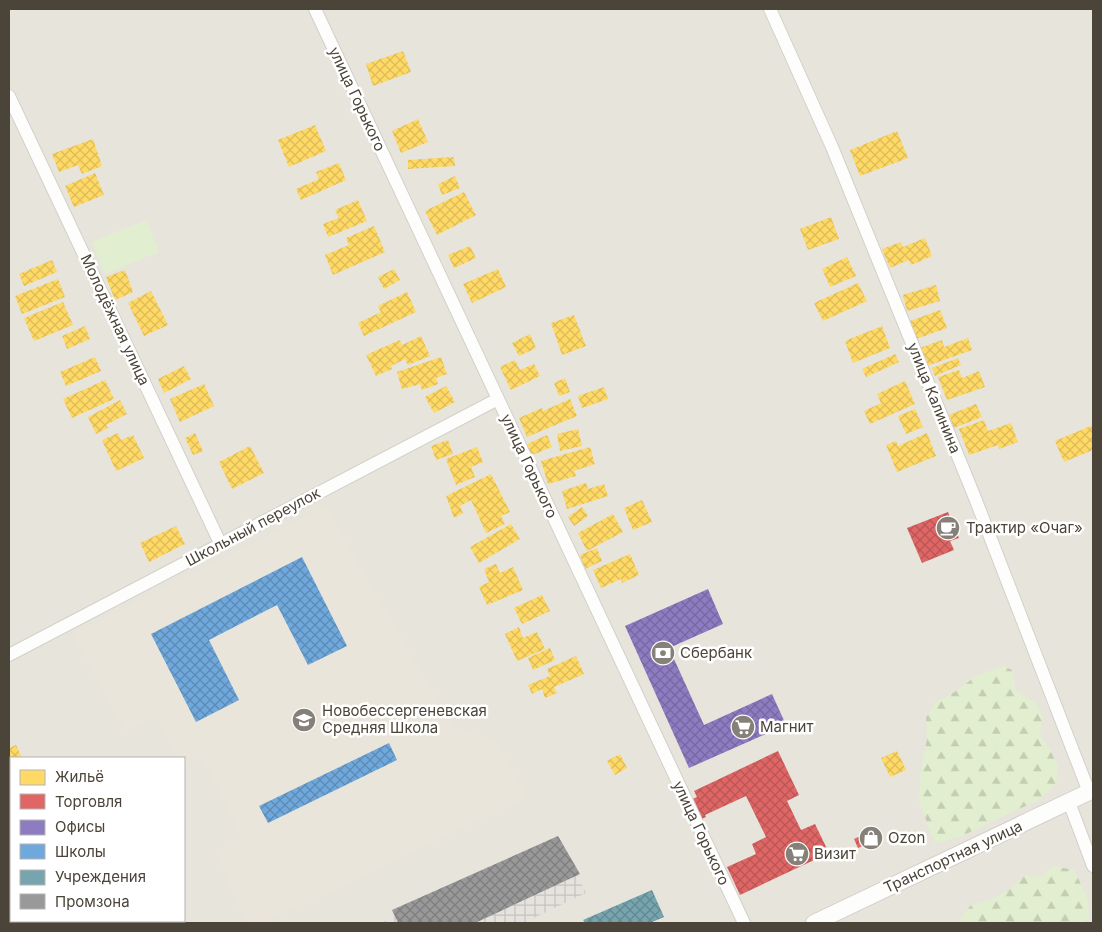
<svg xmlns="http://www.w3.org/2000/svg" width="1102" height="932" font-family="Inter,sans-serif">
<defs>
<pattern id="industrial-grid" width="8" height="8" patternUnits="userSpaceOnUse" patternTransform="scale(1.25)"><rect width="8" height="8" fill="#e6e2de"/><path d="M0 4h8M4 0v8" fill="none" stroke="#c7c3bf"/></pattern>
<pattern id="forest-firs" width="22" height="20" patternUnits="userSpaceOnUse" patternTransform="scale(1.25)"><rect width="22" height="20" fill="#e1eecf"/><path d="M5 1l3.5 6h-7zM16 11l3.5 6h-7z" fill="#c3cdb2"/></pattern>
<pattern id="homes-cross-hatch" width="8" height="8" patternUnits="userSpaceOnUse" patternTransform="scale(1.25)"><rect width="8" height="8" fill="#ffd966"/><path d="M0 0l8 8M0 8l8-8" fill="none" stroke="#dcbb59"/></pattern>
<pattern id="shops-cross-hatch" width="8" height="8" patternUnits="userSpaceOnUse" patternTransform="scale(1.25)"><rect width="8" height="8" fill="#e06666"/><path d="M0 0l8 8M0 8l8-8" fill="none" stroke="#b85655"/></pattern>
<pattern id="offices-cross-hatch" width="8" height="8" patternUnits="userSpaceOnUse" patternTransform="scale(1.25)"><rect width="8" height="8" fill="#8e7cc3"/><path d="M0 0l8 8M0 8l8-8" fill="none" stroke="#76679f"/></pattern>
<pattern id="schools-cross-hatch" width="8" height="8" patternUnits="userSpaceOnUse" patternTransform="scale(1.25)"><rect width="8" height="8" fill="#6fa8dc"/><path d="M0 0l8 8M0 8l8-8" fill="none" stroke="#5d8ab3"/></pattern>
<pattern id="public-cross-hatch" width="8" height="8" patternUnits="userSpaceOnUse" patternTransform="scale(1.25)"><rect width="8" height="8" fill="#76a5af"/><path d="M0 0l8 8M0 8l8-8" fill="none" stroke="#63888f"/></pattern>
<pattern id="industry-cross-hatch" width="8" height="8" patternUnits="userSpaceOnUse" patternTransform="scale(1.25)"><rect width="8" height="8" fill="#999"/><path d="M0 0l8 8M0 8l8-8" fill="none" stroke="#7f7e7e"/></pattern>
</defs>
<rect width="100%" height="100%" fill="#f4f2ee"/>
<path fill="#e7e4dc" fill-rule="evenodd" d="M9,9H1093V923H9ZM11,758H184V921H11Z"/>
<path fill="url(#industrial-grid)" d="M558,836L586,893L523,923H381Z"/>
<path fill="#eae5da" d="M325,506L452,726L497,741L527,797L264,923H246L216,853L243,837L202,755L184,765V758H178L155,715L126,731L73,635Z"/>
<path fill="url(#forest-firs)" d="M1004,666L1012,670L1016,691L1035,702L1043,717L1040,735L1050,750L1058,766L1056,784L1038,801L1011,812L962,836L935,843L919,802L921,769L927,739L926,718L935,703L958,690L977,675Z
M1053,866L1074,870L1088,899L1089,918L1080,923H961L960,919L971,905L991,900L1015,886L1024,875L1040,877Z"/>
<path fill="#e1eecf" d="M146,220L159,252L105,274L92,242Z"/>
<path fill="url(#homes-cross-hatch)" d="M403,51L411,72L373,86L366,64Z
M418,119L428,142L401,153L392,131Z
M315,125L326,151L289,167L278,140Z
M897,131L908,158L860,176L850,150Z
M93,139L102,166L82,174L78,165L59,172L52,154Z
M454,157L455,166L408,169V160Z
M339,163L346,180L301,200L296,189L319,179L316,172Z
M95,173L104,195L74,207L65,186Z
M455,176L460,188L442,195L438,184Z
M464,192L476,215L437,235L425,211Z
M358,200L367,221L328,237L323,224L339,218L335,210Z
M831,217L839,239L808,250L800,229Z
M374,226L385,252L333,275L325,255L349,245L346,238Z
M925,238L932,256L911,265L909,260L890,268L882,249L901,242L903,247Z
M470,246L476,258L454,268L448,255Z
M847,257L856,276L830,287L822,269Z
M52,260L57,272L24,286L19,274Z
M394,269L400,280L384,289L378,277Z
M498,269L506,287L472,303L463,284Z
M125,270L133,292L115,300L106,277Z
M58,279L65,297L22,314L15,296Z
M858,283L867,301L823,321L814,303Z
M936,285L940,301L907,311L903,295Z
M151,291L168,325L144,336L128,303Z
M407,292L416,312L364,336L358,323L381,312L378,306Z
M63,302L73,325L34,341L24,318Z
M940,310L947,328L916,339L910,321Z
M574,315L586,346L562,355L551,323Z
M85,326L90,339L67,349L62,336Z
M882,326L890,348L853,363L845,341Z
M530,334L536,348L519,356L512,343Z
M421,336L430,356L408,365L405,359L391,366L392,369L376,376L366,355L400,340L402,345Z
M968,338L972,350L927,366L920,348L942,340L944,347Z
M895,354L899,362L866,377L862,369Z
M95,357L101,371L66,386L60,372Z
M441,357L447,374L436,378L438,384L422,390L420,384L402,389L397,372Z
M958,358L961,365L935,376L932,368Z
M515,360L520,370L534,364L540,376L511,390L500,367Z
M184,366L191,379L164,393L158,379Z
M959,370L962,378L979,371L985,387L947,400L938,377Z
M565,378L570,392L559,396L554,383Z
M105,380L114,399L72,418L63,399Z
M905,381L915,404L870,424L864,411L881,403L877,394Z
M204,384L214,406L180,422L170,399Z
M446,386L455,402L434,413L425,397Z
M604,387L608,399L582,408L578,396Z
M570,399L577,416L527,437L519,418L542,408L543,411Z
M120,400L127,414L106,425L108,428L96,434L88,417Z
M976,404L982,417L954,428L949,415Z
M915,409L923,427L906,434L898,416Z
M984,420L988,431L1011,423L1018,442L999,449L998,445L969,455L959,429Z
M1093,425V450L1064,462L1055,441Z
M578,429L582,446L560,451L557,434Z
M118,433L121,440L133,435L144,458L116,471L102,440Z
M195,433L203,451L193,455L185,438Z
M927,433L936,456L897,472L886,445L896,441L898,446Z
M547,435L552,447L532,455L527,444Z
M448,440L453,454L436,460L431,446Z
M250,446L264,473L232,489L219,462Z
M477,447L483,462L471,467L475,477L456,485L446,459Z
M590,447L595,464L574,471L576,476L548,484L541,461Z
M491,474L510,512L501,516L505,524L486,533L471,500L460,506L463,513L454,518L446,496Z
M586,483L588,489L604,484L608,496L567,509L562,491Z
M642,500L652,522L633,530L624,508Z
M582,507L588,516L574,526L568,517Z
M613,514L623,532L587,551L578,533Z
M511,524L520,539L479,563L470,547Z
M176,526L185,544L149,562L140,543Z
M597,548L602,561L585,569L580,555Z
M630,554L639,575L622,583L621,579L601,588L593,570Z
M496,564L500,573L513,567L523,590L487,605L479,587L489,582L484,569Z
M542,595L550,611L522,624L514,608Z
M519,627L523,638L537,632L545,649L517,661L505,634Z
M550,648L555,660L533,670L528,658Z
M576,656L584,674L554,687L557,693L545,698L542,689L532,694L528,685L550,676L547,669Z
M16,745L22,758H11V768L9,769V748Z
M897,751L906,770L890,777L881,758Z
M620,754L627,768L615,775L607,761Z"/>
<path fill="url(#shops-cross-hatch)" d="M948,512L959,538L950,541L954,550L922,563L907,528Z
M778,751L799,795L787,801L801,830L815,824L829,853L740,895L727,867L756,854L752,844L766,837L746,796L705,815L706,817L698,821L688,801L697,797L694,791Z
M872,831L876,840L858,848L854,839Z"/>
<path fill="url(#offices-cross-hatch)" d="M708,589L723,624L669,648L704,725L772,694L786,725L689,768L625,626Z"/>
<path fill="url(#schools-cross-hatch)" d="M302,557L347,646L308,665L277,605L209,640L239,700L196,722L151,634Z
M389,743L397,760L268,823L259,806Z"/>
<path fill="url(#public-cross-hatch)" d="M652,890L664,917L650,923H585L583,920Z"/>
<path fill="url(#industry-cross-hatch)" d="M558,836L580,874L475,923H398L392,910Z"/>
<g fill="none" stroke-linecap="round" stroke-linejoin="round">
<g stroke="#d2d0cb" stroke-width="14">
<path id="minor" d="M315,9L744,923
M770,9L832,147L975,498L1089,792
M9,96L221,545
M9,655L498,399
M1069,802L1093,866"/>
</g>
<g stroke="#d2d0cb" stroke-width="18">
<path id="tertiary" d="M814,923L1093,790"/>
</g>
<use href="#minor" stroke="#fdfdfc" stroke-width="12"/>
<use href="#tertiary" stroke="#fdfdfc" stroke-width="16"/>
</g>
<defs>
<g id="cafe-disc" transform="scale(1.25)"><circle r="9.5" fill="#868178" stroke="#fff"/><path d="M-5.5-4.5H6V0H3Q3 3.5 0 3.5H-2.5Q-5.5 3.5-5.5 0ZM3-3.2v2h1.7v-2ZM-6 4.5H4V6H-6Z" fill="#fff"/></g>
<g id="bank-disc" transform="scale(1.25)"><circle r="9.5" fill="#868178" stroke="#fff"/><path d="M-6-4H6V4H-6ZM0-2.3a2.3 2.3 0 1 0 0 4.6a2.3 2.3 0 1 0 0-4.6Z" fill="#fff"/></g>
<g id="school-disc" transform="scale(1.25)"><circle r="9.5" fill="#868178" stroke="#fff"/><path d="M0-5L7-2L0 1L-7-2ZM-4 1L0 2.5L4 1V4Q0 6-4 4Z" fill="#fff"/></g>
<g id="supermarket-disc" transform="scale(1.25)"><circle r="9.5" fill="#868178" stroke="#fff"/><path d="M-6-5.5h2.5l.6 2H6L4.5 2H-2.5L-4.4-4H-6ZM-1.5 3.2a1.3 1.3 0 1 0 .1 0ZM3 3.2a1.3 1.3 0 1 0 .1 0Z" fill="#fff"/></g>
<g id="shop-disc" transform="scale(1.25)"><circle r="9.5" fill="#868178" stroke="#fff"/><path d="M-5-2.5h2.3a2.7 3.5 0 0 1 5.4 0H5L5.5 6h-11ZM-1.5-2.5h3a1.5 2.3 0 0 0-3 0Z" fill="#fff"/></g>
</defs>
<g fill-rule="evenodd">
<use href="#cafe-disc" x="948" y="528"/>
<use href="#bank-disc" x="663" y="653"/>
<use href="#school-disc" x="304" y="720"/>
<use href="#supermarket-disc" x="743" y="727"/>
<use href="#shop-disc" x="871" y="838"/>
<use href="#supermarket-disc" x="797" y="854"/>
</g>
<g text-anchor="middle" stroke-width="5" stroke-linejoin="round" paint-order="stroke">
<g font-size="15" fill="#4b4439" stroke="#fff">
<text transform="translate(357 99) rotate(65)" y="5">улица Горького</text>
<text transform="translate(115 320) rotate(65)" y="5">Молодёжная улица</text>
<text transform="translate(934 398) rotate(68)" y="5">улица Калинина</text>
<text transform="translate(529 466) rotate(65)" y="5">улица Горького</text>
<text transform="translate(253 527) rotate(-28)" y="5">Школьный переулок</text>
<text transform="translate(701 833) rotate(65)" y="5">улица Горького</text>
<text transform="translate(953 857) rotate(-25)" y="5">Транспортная улица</text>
</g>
<g font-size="15" fill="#4b4439" stroke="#fff" text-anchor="start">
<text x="966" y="533">Трактир «Очаг»</text>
<text x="680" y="658">Сбербанк</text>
<text x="322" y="716">Новобессергеневская<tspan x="322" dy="17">Средняя Школа</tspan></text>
<text x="760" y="732">Магнит</text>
<text x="888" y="843">Ozon</text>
<text x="814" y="859">Визит</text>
</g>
</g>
<rect width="1102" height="932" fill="none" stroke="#4b4439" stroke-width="20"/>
<rect x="10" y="757" width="175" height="165" fill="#ffffff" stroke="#b7b4b0"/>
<rect x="20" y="770" width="25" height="15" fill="#ffd966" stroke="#b7b4b0"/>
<text x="55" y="782" font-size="15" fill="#4b4439">Жильё</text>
<rect x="20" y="794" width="25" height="15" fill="#e06666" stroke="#b7b4b0"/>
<text x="55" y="807" font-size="15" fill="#4b4439">Торговля</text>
<rect x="20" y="820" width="25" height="15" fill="#8e7cc3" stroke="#b7b4b0"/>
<text x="55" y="832" font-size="15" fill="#4b4439">Офисы</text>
<rect x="20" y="844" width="25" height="15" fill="#6fa8dc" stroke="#b7b4b0"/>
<text x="55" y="857" font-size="15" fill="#4b4439">Школы</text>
<rect x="20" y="870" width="25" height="15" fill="#76a5af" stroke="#b7b4b0"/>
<text x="55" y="882" font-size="15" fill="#4b4439">Учреждения</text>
<rect x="20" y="894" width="25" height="15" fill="#999999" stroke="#b7b4b0"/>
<text x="55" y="907" font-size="15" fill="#4b4439">Промзона</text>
</svg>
